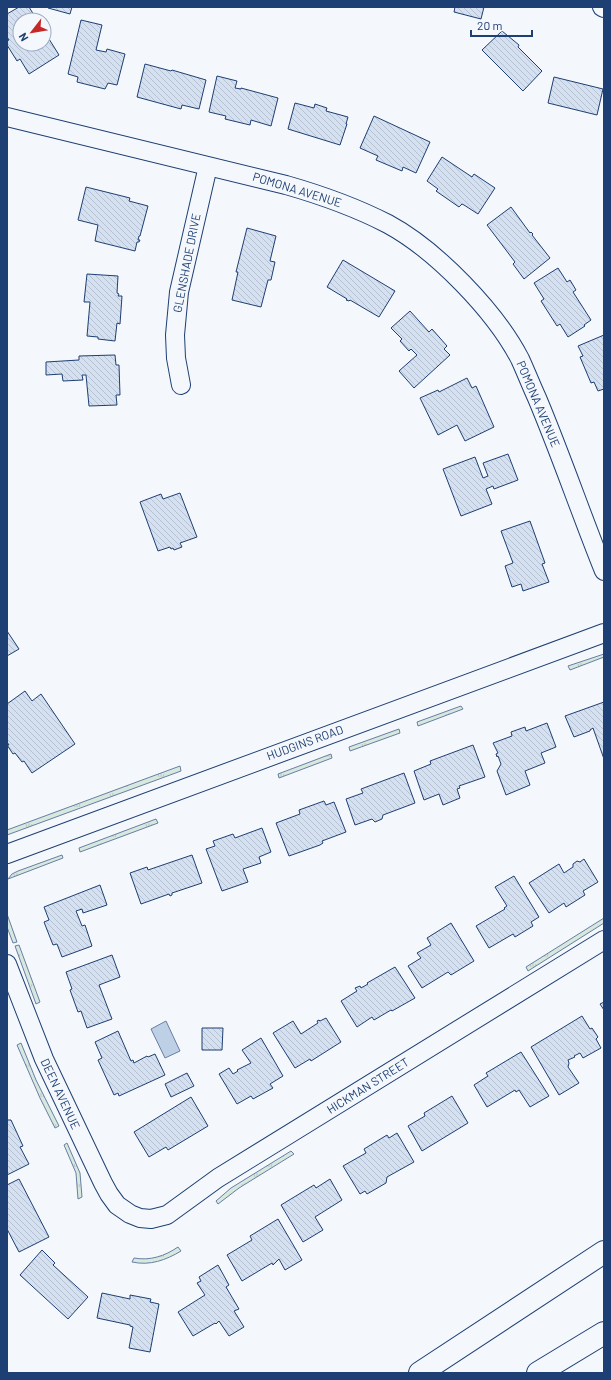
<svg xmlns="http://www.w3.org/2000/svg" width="611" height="1380" font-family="Barlow,sans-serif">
<defs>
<pattern id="grass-tufts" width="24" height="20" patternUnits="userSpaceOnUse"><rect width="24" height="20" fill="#d7e8df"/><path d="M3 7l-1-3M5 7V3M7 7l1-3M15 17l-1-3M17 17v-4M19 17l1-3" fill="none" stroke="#b8c8c3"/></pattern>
<pattern id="building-back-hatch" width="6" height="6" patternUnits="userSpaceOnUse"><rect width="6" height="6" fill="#d5e0f0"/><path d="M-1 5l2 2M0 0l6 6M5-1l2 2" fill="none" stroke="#b6c1d1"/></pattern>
</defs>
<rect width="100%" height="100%" fill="#f4f7fb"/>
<path fill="url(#grass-tufts)" stroke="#687fa3" d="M604,654V657L570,670L568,666Z
M461,706L463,709L418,726L417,722Z
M399,729L400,733L350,751L349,747Z
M331,754L332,758L279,778L278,774Z
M180,766L181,771L7,835V830Z
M156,819L158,823L80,852L79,848Z
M62,855L63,858L8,879L12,874L18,871Z
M7,914L17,942L13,943L7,927Z
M604,918V923L528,971L526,967Z
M19,945L40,1002L36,1004L15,946Z
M21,1043L36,1080L59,1126L55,1128L40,1098L17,1045Z
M67,1143L80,1173L82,1197L78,1199L76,1173L64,1145Z
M291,1151L294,1154L239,1188L218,1204L216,1201L231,1188Z
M178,1247L181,1251C166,1260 150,1266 132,1262L134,1258C150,1261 165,1256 178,1247Z"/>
<path fill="#bed0e5" stroke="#687fa3" d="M166,1021L180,1051L165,1058L151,1029Z"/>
<path fill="url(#building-back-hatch)" stroke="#1d3f73" d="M19,7H29L37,20H20V44H44V31L59,55L29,74L20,59L17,61L7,45V41L9,40L7,37V14Z
M48,7H72L70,14L48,8Z
M455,7H484L481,19L454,12Z
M81,20L102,25L96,50L106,52L107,49L125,54L117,85L108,83L105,89L77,82L78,77L68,74Z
M502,31L519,45L518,47L542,71L523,91L482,50Z
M145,64L171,71L172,70L206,80L199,109L182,105L181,109L137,97Z
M217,76L237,81L235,88L241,89V88L278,98L271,126L251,120L250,125L225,119L226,116L209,112Z
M554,77L603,89L597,115L548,103Z
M295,103L314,108L315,104L327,108L326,111L348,117L346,124H347L340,145L288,129Z
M374,116L430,142L416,173L403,167L402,171L376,160L378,156L360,148Z
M442,157L472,177L474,174L495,188L478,214L464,205L462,204L459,207L436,191L438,189L427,181Z
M86,187L130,198L129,201L148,206L140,236H139L138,240H140L139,242H137L135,251L95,241L98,225L78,220Z
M511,207L530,233L531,232L533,234L532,235L550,258L524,279L513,264L515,262L487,225Z
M247,228L276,236L270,261L275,262L271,280H268L261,307L232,300L238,272H236Z
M343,260L395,291L379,317L350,300L349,301L346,300L347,299L327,287Z
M558,268L567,282L570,280L576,290L573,292L591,320L584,325L585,326L568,337L560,324L557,326L541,301L544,299L534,283Z
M87,274L118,276L117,293L119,294L118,296H122L120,324L117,323L115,341L98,339V337L87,336L90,302H84Z
M410,311L429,332L432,329L447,346L444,349L450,355L414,388L399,371L417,355L411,349L409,351L400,341L402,339L391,328Z
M604,335V389L598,391L594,382L591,383L580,357L583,356L578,346Z
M115,355L116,365H119L120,395H116L117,405L89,406L86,375H82L83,380L63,381L62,374L46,375V362L79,360V356Z
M467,378L472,388L476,386L494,427L465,441L457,425L438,435L420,398L438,390L439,392Z
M508,454L518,480L494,489L493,486L486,489L492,504L461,516L443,469L475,457L483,478L488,476L483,463Z
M180,493L197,537L180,543L182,547L174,550L173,548L171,549L170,547L158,551L140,502L161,494L163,499Z
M530,521L545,563L542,564L549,582L523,591L521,584L512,587L505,566L513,563L501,531Z
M7,631L19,649L7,656Z
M25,691L32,701L41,694L75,744L32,773L24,761L22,762L15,753L13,754L7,745H9L7,742V704Z
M604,702V759L593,728L590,730V731L574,737L565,716Z
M547,723L556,747L541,753L545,763L525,771L530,785L506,795L497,771L501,764L498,756L497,757L496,754L498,753L493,743L512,736L511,732L525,727L526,731Z
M473,745L485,777L459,786L460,788L457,789L460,798L443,805L439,794L424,800L414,771L431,764L430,761Z
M404,773L415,803L383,815L382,819L375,822L372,819L355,825L346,799L363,793L361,789Z
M324,801L326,805L334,802L346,832L322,841L323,843L320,845L289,856L276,823L300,814L299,810Z
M262,828L271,852L259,857L261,863L243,869L248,882L222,891L206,849L215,846L213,841L233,834L235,838Z
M192,855L202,883L172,893V895L170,896L169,894L141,904L130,873L147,867L148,870Z
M584,859L598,882L583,891L585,895L566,907L564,903L549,913L529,883L559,864L564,873L573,867V864L577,861L580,862Z
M514,876L539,917L531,922L533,926L515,937L513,934L489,948L476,926L505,909L504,908L507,906L495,887Z
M100,885L107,905L83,913L82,909L76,911L82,926L85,925L92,946L62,957L57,944L53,945L44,922L49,920L44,907Z
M451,923L474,961L451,975L448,972L422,988L408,966L421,958L417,953L431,945L427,938Z
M112,955L120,977L99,985L112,1019L87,1028L81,1011L78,1012L70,990L72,989L66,972Z
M395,967L415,998L392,1011L391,1010L374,1020L372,1017L357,1027L341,1001L357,991L355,988L360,986L361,988L368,984L367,983Z
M604,1002V1010L600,1004Z
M582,1016L590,1029L592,1028L598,1037L596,1039L601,1048L583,1058L580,1053L574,1056L575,1057L568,1060L569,1063L568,1067L579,1083L559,1095L531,1047Z
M326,1018L341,1042L311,1061L310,1059L295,1068L273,1033L293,1021L301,1034L318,1023L317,1021L319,1020L320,1021Z
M202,1028H223L222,1050H202Z
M118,1031L131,1061L133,1060L134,1063L147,1056L148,1057L155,1054L165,1075L119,1096L118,1093L114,1095L98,1060L102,1058L95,1042Z
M261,1038L283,1076L270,1084L273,1088L253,1099L251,1096L237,1104L219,1074L229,1068L233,1074L238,1071L237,1070L251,1063L242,1050Z
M521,1052L549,1096L530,1107L519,1090L516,1092L515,1090L487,1107L474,1085L488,1076L486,1073Z
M187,1073L194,1086L171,1097L165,1084Z
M452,1096L468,1123L422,1151L408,1126L425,1116L424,1113Z
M191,1097L208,1126L168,1150L166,1147L149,1157L134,1132Z
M7,1120H11L23,1146L20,1147L29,1164L7,1175Z
M397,1133L414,1162L387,1177L386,1183L367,1194L365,1191L360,1194L343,1166L366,1153L364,1149L387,1135L389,1138Z
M19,1179L49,1237L19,1252L7,1229V1185Z
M330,1179L342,1200L315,1217L323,1230L303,1242L281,1205L314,1185L316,1188Z
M278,1219L302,1260L285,1270L279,1259L273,1265L272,1263L242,1281L227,1255L252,1240L250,1236Z
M42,1250L55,1263L53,1265L88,1297L68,1319L20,1275Z
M218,1265L229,1285L226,1287L239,1309L234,1311L244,1327L229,1336L219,1321L216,1324L215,1323L193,1336L178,1312L205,1295L197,1283L201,1281L199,1277Z
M102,1293L130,1299V1295L151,1299L150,1302L159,1304L150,1352L129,1348L133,1327L130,1326V1325L97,1318Z"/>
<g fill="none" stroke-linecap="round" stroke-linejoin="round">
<g stroke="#1d3f73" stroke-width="20">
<path id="street" d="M602,7L604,8
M7,117L286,185C321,195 355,207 388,224C436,250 495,311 520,359C526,372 531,385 537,398C561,455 581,514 604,571
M181,385L176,358L175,335L179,292L208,166
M7,854L604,633
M7,964L44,1059L103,1183L109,1194L117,1205L130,1214L140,1218L151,1219L167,1215L218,1178L604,940"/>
</g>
<g stroke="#1d3f73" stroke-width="24">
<path id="highway" d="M420,1373L604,1252
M538,1373L604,1333"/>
</g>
<use href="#street" stroke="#f4f7fb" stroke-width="18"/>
<use href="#highway" stroke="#f4f7fb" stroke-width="22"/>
</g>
<g text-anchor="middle" stroke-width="3" stroke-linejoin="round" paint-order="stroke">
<g font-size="12" fill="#1d3f73" stroke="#f4f7fb">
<text transform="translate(297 190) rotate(17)" y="4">POMONA AVENUE</text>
<text transform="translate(187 263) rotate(-79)" y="4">GLENSHADE DRIVE</text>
<text transform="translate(538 404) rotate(67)" y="4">POMONA AVENUE</text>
<text transform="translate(305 743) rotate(-20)" y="4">HUDGINS ROAD</text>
<text transform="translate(368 1086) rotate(-32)" y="4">HICKMAN STREET</text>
<text transform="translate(60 1094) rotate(65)" y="4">DEEN AVENUE</text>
</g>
</g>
<rect width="611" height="1380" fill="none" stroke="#1d3f73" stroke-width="16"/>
<g transform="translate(32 32) rotate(239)"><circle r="19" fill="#f4f7fb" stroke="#9eadc5"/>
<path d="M0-3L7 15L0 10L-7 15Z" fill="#c62828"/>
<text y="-6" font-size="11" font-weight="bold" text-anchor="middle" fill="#1d3f73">N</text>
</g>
<path d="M471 30v6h61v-6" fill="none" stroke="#1d3f73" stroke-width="2"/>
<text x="477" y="30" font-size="12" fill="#1d3f73" stroke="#f4f7fb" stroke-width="3" paint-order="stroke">20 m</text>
</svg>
